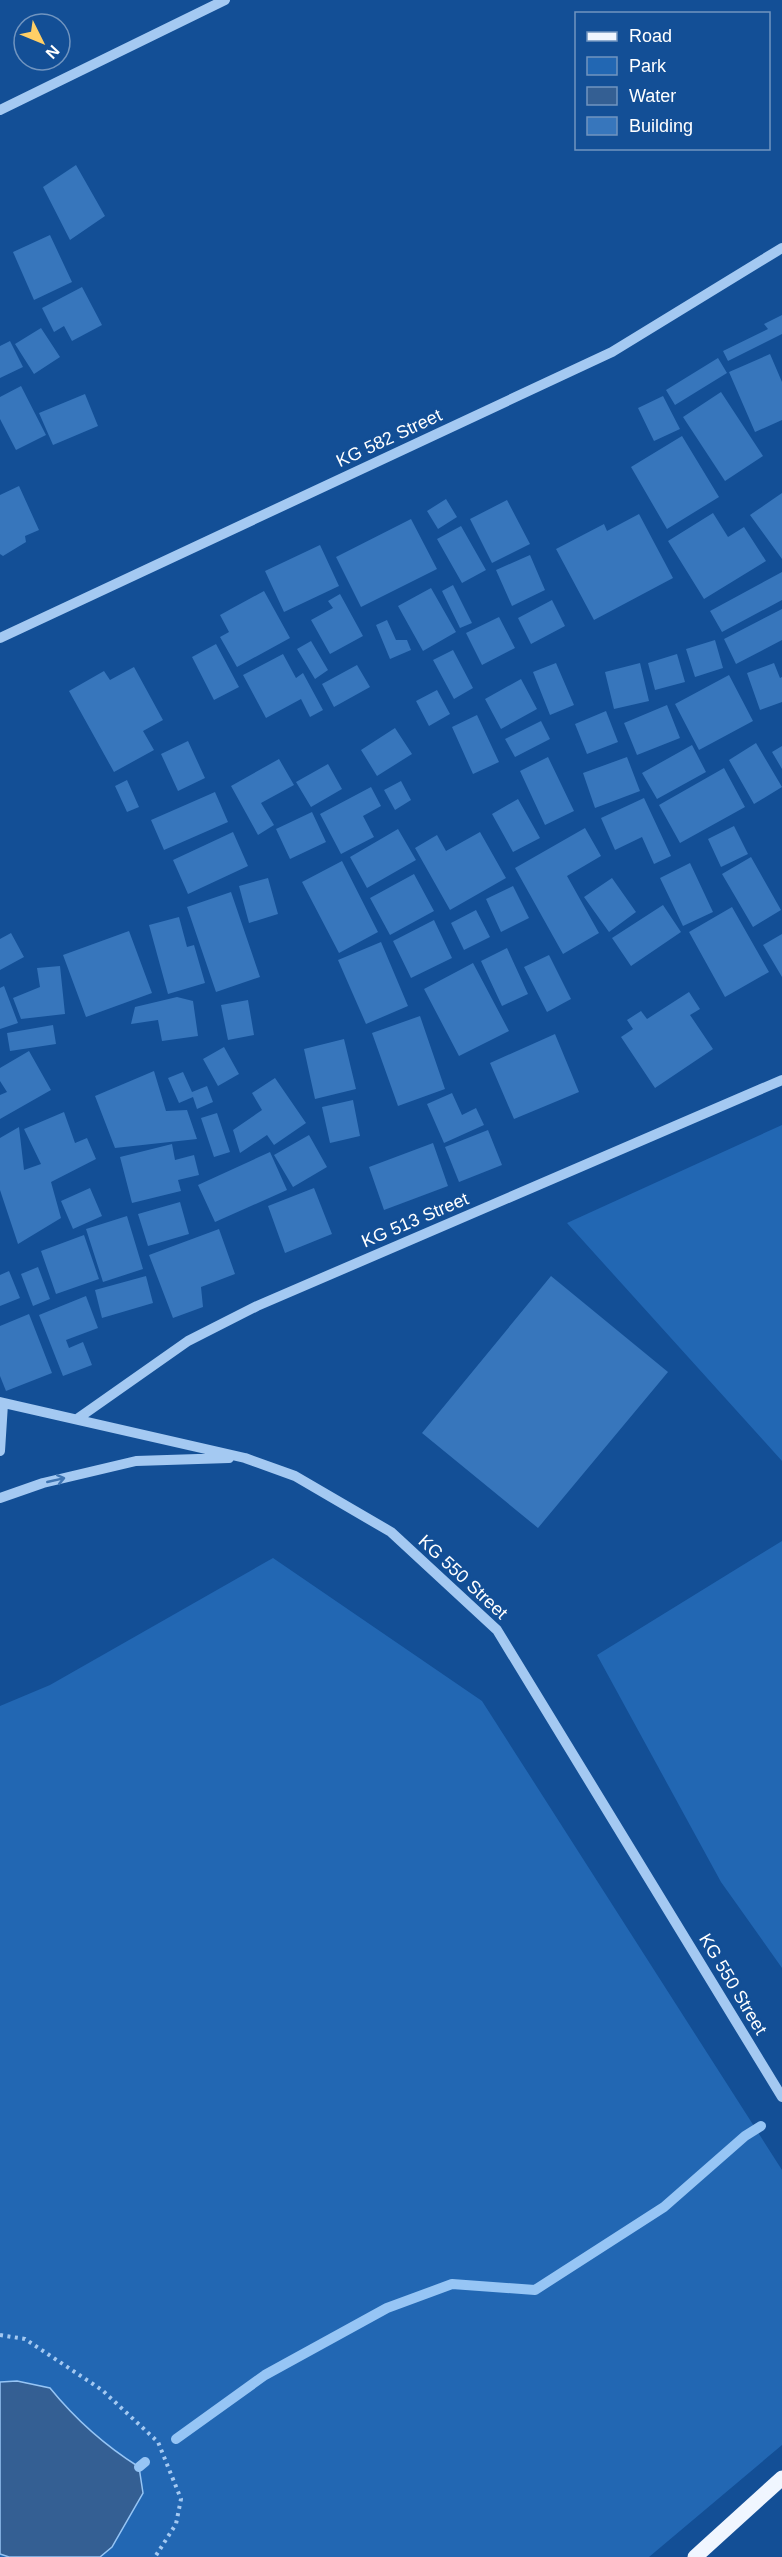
<svg xmlns="http://www.w3.org/2000/svg" width="782" height="2557" font-family="Arial,sans-serif">
<rect width="100%" height="100%" fill="#134f96"/>
<path fill="#2267b3" d="M782,1125V1461L567,1223Z
M782,1541V1968L721,1882L597,1655Z
M273,1558L482,1701L782,2170V2445L649,2557H0V1706L50,1685Z"/>
<path fill="#345f93" stroke="#96c5f5" stroke-width="1.5" d="M17,2381L50,2388C76,2420 104,2445 139,2467L143,2493L112,2547L100,2557H9L0,2554V2382Z"/>
<g fill="none" stroke-linecap="round" stroke-linejoin="round">
<path stroke="#96c5f5" stroke-width="10" d="M176,2439L265,2375L387,2308L452,2284L535,2290L664,2207L745,2136L761,2126
M139,2467L145,2462"/>
</g>
<path fill="#3776bc" d="M76,165L105,216L70,240L43,187Z
M50,235L72,282L34,300L13,252Z
M82,287L102,325L72,341L64,326L54,332L42,308Z
M782,315V334L728,361L723,351L768,329L764,324Z
M41,328L60,357L34,374L15,344Z
M10,341L23,367L0,378V346Z
M770,354L782,382V420L755,432L729,372Z
M718,358L727,373L675,405L666,390Z
M21,386L46,435L16,450L0,419V397Z
M721,392L763,456L725,481L683,417Z
M85,394L98,426L53,445L39,413Z
M663,396L680,429L654,441L638,408Z
M682,436L719,497L667,529L631,467Z
M19,486L39,530L25,536L26,542L3,556L0,554V495Z
M782,493V559L750,515Z
M446,499L457,517L438,529L427,511Z
M507,500L530,544L492,563L470,519Z
M713,513L728,537L744,527L766,561L704,599L668,541Z
M639,514L673,578L594,620L556,549L604,524L607,531Z
M411,519L437,569L361,607L336,557Z
M461,526L486,570L462,583L437,539Z
M320,545L339,586L284,612L265,571Z
M530,555L545,590L512,606L496,570Z
M782,572V600L722,632L710,611Z
M453,585L472,623L460,628L442,591Z
M431,588L456,632L423,651L398,606Z
M264,591L290,638L237,667L220,637L229,632L220,615Z
M340,594L363,636L330,654L311,620L333,608L328,601Z
M552,600L565,626L531,644L518,618Z
M782,609V640L736,664L724,639Z
M499,617L515,648L482,665L466,633Z
M387,620L396,640H407L411,650L390,659L376,625Z
M715,640L723,668L695,677L686,649Z
M311,641L328,670L315,679L297,649Z
M216,644L239,687L214,700L192,657Z
M453,650L473,688L454,699L433,660Z
M283,654L296,678L303,673L323,710L310,717L301,699L266,718L243,675Z
M677,654L685,682L655,690L648,663Z
M556,663L574,705L550,715L533,672Z
M640,663L649,701L614,709L605,672Z
M774,663L780,678L782,677V702L760,710L747,673Z
M357,665L370,687L334,707L322,684Z
M134,667L163,720L143,731L154,750L114,772L69,691L104,671L110,680Z
M729,675L753,721L699,750L675,704Z
M521,679L537,709L501,729L485,699Z
M437,690L450,714L429,726L416,701Z
M667,705L680,738L637,755L624,723Z
M606,711L618,742L587,754L575,724Z
M477,715L499,762L473,774L452,727Z
M541,721L550,739L515,757L505,739Z
M395,728L412,754L377,776L361,750Z
M188,741L205,778L178,791L161,754Z
M756,743L782,787L754,804L729,760Z
M692,745L706,772L657,799L642,773Z
M782,746V769L772,752Z
M548,757L574,811L545,825L520,771Z
M627,757L640,791L595,808L583,773Z
M279,759L294,785L261,803L274,825L258,835L231,786Z
M328,764L342,789L311,807L296,782Z
M724,768L745,807L680,843L659,805Z
M127,780L139,807L127,812L115,786Z
M401,781L411,800L395,810L384,790Z
M371,787L381,806L363,816L374,837L341,854L320,814Z
M215,792L228,822L164,850L151,820Z
M644,798L671,856L654,864L642,837L615,850L601,818Z
M518,799L540,838L513,852L492,814Z
M312,812L326,842L290,859L276,829Z
M734,826L748,854L721,867L708,839Z
M585,828L601,856L567,876L599,933L563,954L515,868Z
M398,829L416,860L367,888L350,857Z
M233,832L248,866L188,894L173,860Z
M480,832L506,878L450,910L415,848L437,835L446,851Z
M751,857L781,910L753,927L722,874Z
M342,861L378,932L339,953L302,882Z
M690,863L713,912L683,926L660,878Z
M414,874L434,911L390,935L370,898Z
M268,878L278,914L249,923L239,886Z
M612,878L636,912L609,932L584,897Z
M513,886L529,918L501,932L486,899Z
M231,892L260,977L216,992L187,907Z
M663,905L681,932L631,966L612,938Z
M732,907L769,972L725,997L689,932Z
M476,910L490,937L464,950L451,923Z
M179,917L187,947L194,945L205,983L168,994L149,925Z
M434,920L452,958L411,978L393,941Z
M129,931L152,993L86,1017L63,955Z
M11,933L24,957L0,970V939Z
M782,934V977L763,945Z
M381,942L408,1006L366,1024L338,960Z
M507,948L528,994L502,1006L481,961Z
M549,955L571,999L547,1012L524,967Z
M473,963L509,1031L459,1056L424,989Z
M60,966L65,1014L21,1019L13,998L40,987L37,968Z
M4,986L18,1023L0,1029V988Z
M689,992L700,1009L690,1015L713,1049L655,1088L621,1037L633,1029L627,1020L641,1011L647,1019Z
M177,997L193,1001L198,1036L162,1041L158,1020L131,1024L135,1007Z
M248,1000L254,1035L228,1040L221,1005Z
M420,1016L445,1089L398,1106L372,1033Z
M53,1025L56,1044L10,1051L7,1033Z
M555,1034L579,1092L514,1119L490,1063Z
M344,1039L356,1089L315,1099L304,1049Z
M224,1047L239,1074L218,1086L203,1059Z
M29,1051L51,1090L0,1119V1095L7,1092L0,1081V1068Z
M154,1071L166,1111L187,1110L197,1139L115,1148L95,1096Z
M183,1072L192,1092L207,1086L213,1102L197,1109L193,1097L179,1103L168,1078Z
M275,1078L306,1123L274,1145L267,1135L240,1153L233,1130L262,1110L252,1093Z
M452,1093L462,1115L476,1108L484,1125L444,1143L427,1104Z
M353,1100L360,1136L330,1143L322,1107Z
M64,1112L75,1143L87,1138L96,1159L51,1182L61,1218L18,1244L0,1190V1138L19,1127L24,1170L41,1164L24,1129Z
M217,1113L230,1152L214,1157L201,1118Z
M488,1130L502,1165L459,1182L445,1147Z
M309,1135L327,1167L293,1187L274,1155Z
M433,1143L448,1186L384,1210L369,1167Z
M172,1144L175,1160L194,1155L199,1175L178,1180L181,1191L132,1203L120,1157Z
M270,1152L287,1190L215,1222L198,1185Z
M90,1188L102,1216L73,1229L61,1201Z
M314,1188L332,1234L285,1253L268,1206Z
M180,1202L189,1234L148,1246L138,1214Z
M127,1216L143,1269L103,1282L86,1229Z
M219,1229L235,1274L201,1287L203,1307L173,1318L149,1255Z
M84,1235L99,1279L56,1294L41,1251Z
M38,1267L50,1299L33,1306L21,1274Z
M9,1271L20,1298L0,1306V1275Z
M146,1276L153,1303L102,1318L95,1290Z
M551,1276L668,1372L538,1528L422,1433Z
M86,1296L98,1328L66,1340L69,1348L83,1342L92,1365L63,1376L39,1315Z
M29,1314L52,1373L6,1391L0,1376V1326Z"/>
<g fill="none" stroke-linecap="round" stroke-linejoin="round">
<path stroke="#a4c9f2" stroke-width="4" stroke-dasharray="3 4.5" stroke-linecap="butt" d="M0,2335L25,2339L102,2390L158,2442L181,2499L176,2524L155,2557"/>
<path stroke="#a4c9f2" stroke-width="10" d="M0,110L225,0
M0,638L612,352L782,248
M0,1402L245,1458L295,1476L391,1532L497,1630L782,2097
M77,1419L188,1341L257,1306L782,1080
M0,1451L3,1404
M0,1498L43,1483L136,1461L229,1458"/>
<path stroke="#f0f6ff" stroke-width="15" d="M695,2557L782,2478"/>
</g>
<defs><path id="oneway-shaft" d="M-6 0H5M1.5-3L5.5 0L1.5 3" fill="none" stroke-width="1.6" stroke-linecap="round" stroke-linejoin="round" transform="scale(1.5)"/></defs>
<use stroke="#3e74b2" href="#oneway-shaft" transform="translate(56 1480) rotate(-13)"/>
<g text-anchor="middle" stroke-width="5" stroke-linejoin="round" paint-order="stroke">
<g font-size="18" fill="#fff" stroke="#134f96">
<text transform="translate(389 438) rotate(-25)" y="6">KG 582 Street</text>
<text transform="translate(415 1220) rotate(-23)" y="6">KG 513 Street</text>
<text transform="translate(463 1577) rotate(43)" y="6">KG 550 Street</text>
<text transform="translate(733 1984) rotate(59)" y="6">KG 550 Street</text>
</g>
</g>
<rect x="575" y="12" width="195" height="138" fill="#134f96" stroke="#7195c0" stroke-width="1.5"/>
<rect x="587" y="32" width="30" height="9" fill="#f0f6ff" stroke="#7195c0" stroke-width="1.5"/>
<text x="629" y="42" font-size="18" fill="#ffffff">Road</text>
<rect x="587" y="57" width="30" height="18" fill="#2267b3" stroke="#7195c0" stroke-width="1.5"/>
<text x="629" y="72" font-size="18" fill="#ffffff">Park</text>
<rect x="587" y="87" width="30" height="18" fill="#345f93" stroke="#7195c0" stroke-width="1.5"/>
<text x="629" y="102" font-size="18" fill="#ffffff">Water</text>
<rect x="587" y="117" width="30" height="18" fill="#3776bc" stroke="#7195c0" stroke-width="1.5"/>
<text x="629" y="132" font-size="18" fill="#ffffff">Building</text>
<g transform="translate(42 42) rotate(133)"><circle r="28" fill="#134f96" stroke="#7195c0" stroke-width="1.5"/>
<path d="M0-4.5L10 22L0 15L-10 22Z" fill="#ffcf66"/>
<text y="-9" font-size="16" font-weight="bold" text-anchor="middle" fill="#ffffff">N</text>
</g>
</svg>
